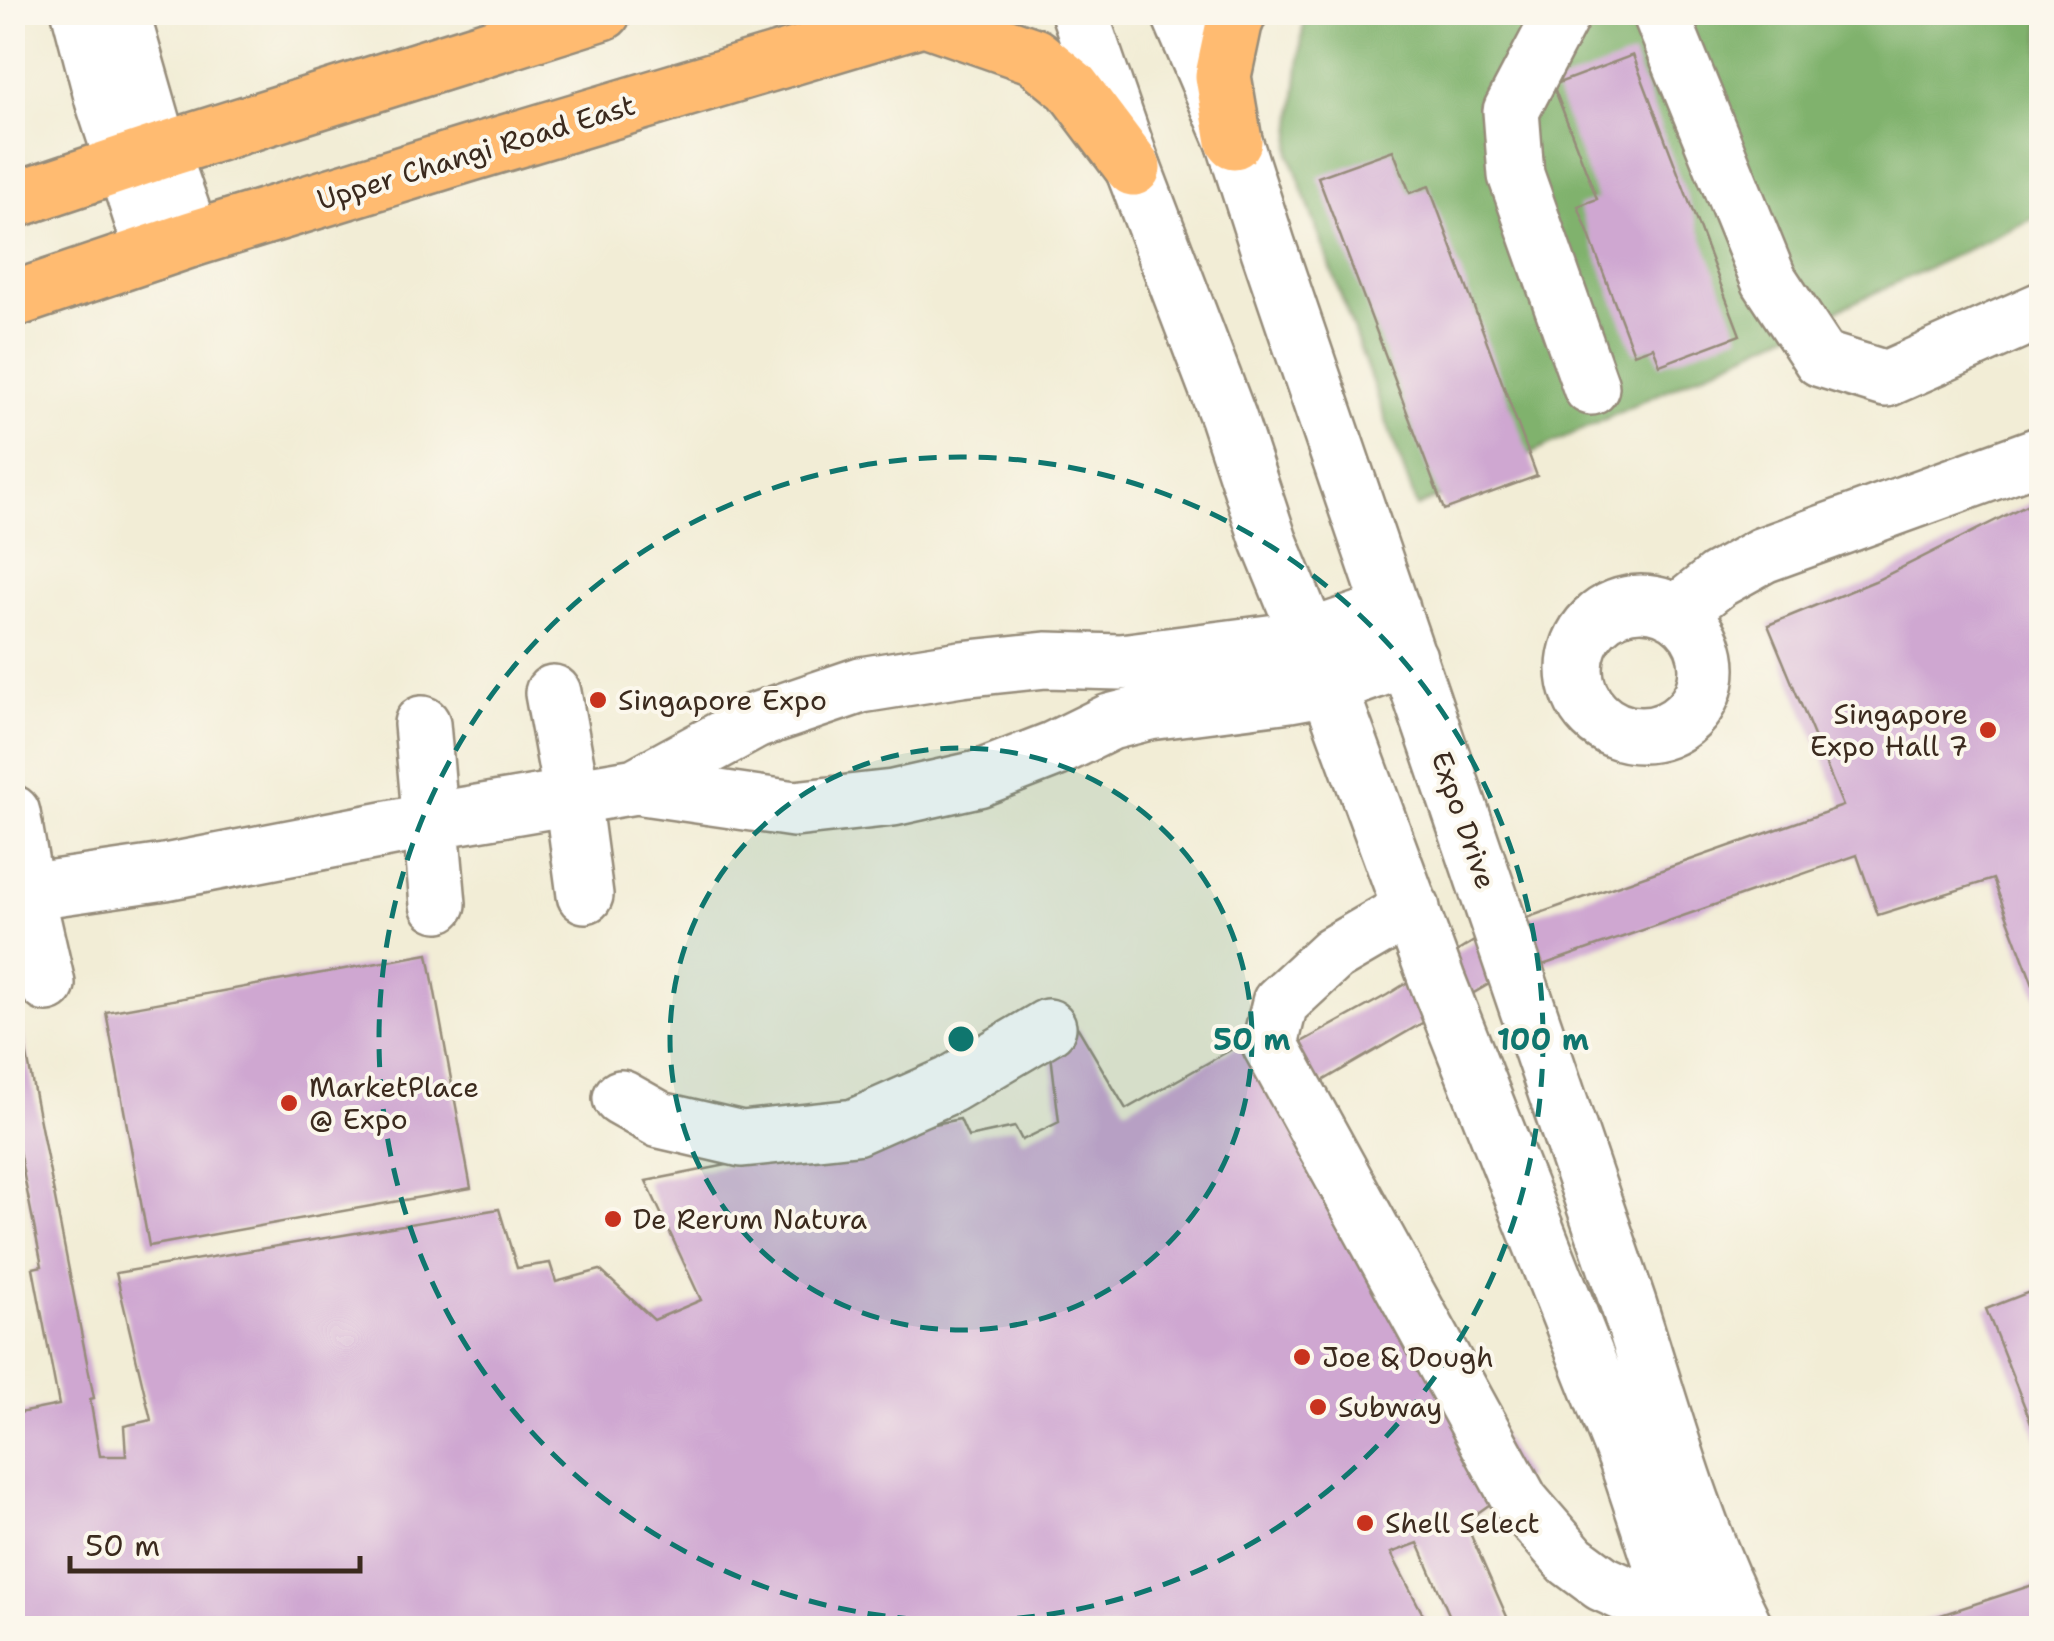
<svg xmlns="http://www.w3.org/2000/svg" width="2054" height="1641" font-family="'Shantell Sans',sans-serif">
<rect width="100%" height="100%" fill="#fbf7ec"/>
<filter id="ink" filterUnits="userSpaceOnUse"><feTurbulence type="fractalNoise" baseFrequency=".01" numOctaves="2"/><feDisplacementMap in="SourceGraphic" scale="20" xChannelSelector="R" yChannelSelector="G"/><feConvolveMatrix kernelMatrix="1 2 1 2 8 2 1 2 1" color-interpolation-filters="sRGB"/></filter>
<filter id="wash" filterUnits="userSpaceOnUse"><feTurbulence type="fractalNoise" baseFrequency=".0048" numOctaves="4" result="noise"/><feDisplacementMap in="SourceGraphic" scale="40" xChannelSelector="R" yChannelSelector="G"/><feGaussianBlur stdDeviation="2.25" result="paint"/><feColorMatrix in="noise" values="0 0 0 0 0 0 0 0 0 0 0 0 0 0 0 0 0 1.4 0 .05"/><feComposite in="paint" operator="in"/></filter>
<g filter="url(#wash)">
<rect width="100%" height="100%" fill="#f2edd6"/>
<path fill="#80b26d" stroke="#5e6e46" stroke-width="2.5" d="M1318,13H2041V215L1417,507L1290,154L1304,18Z"/>
<g id="blocks">
<path fill="#cfa7d1" d="M1633,55L1740,335L1660,365L1653,347L1634,354L1578,206L1597,199L1553,85Z
M1393,150L1410,193L1429,186L1537,476L1444,510L1318,177Z
M2042,497V1009L1993,879L1878,915L1857,855L1491,983L1302,1093L1527,1478L1465,1522L1512,1628H1455L1418,1543L1391,1553L1430,1628H12L14,1414L59,1405L33,1268L42,1266L12,1116V990L14,989L94,1398L90,1399L100,1456H126L124,1426L151,1420L116,1273L499,1209L517,1268L550,1263L556,1282L600,1270L654,1320L701,1300L646,1181L960,1119L968,1137L1015,1127L1022,1140L1059,1122L1050,1046L1078,1028L1126,1109L1234,1048L1276,1056L1387,995L1492,930L1843,806L1768,625L1875,581Z
M428,954L471,1188L149,1246L106,1012Z
M2042,1287V1448H2041L1986,1309Z
M2042,1582V1628H1901Z"/>
</g>
</g>
<g filter="url(#ink)">
<use href="#blocks" fill-opacity="0" stroke="#968c7a" stroke-width="2.5"/>
<g fill="none" stroke-linecap="round" stroke-linejoin="round">
<g stroke="#968c7a" stroke-width="60">
<path id="minor" d="M80,12L103,100L153,252
M121,12L161,151L192,239
M1079,12L1133,168L1228,417L1269,541L1329,687L1437,980L1627,1460L1673,1598L1686,1628
M1179,12L1234,141L1267,244L1628,1303C1663,1412 1693,1526 1745,1628
M1563,12L1511,111L1516,175L1591,387
M1660,12L1769,280L1821,359L1886,379L2042,310
M1575 669a66 66 0 1 1 132 0a66 66 0 1 1-132 0Z
M1677,613L1718,580L1763,555L2042,454
M553,693L572,797L585,895
M422,724L438,904
M636,786L755,721L861,685L961,669L1046,660L1121,662L1308,638L1392,609
M12,813L26,892L47,984
M12,894L165,872L430,821L636,786L794,809L893,798L978,779L1055,749L1110,722L1149,712L1290,694L1329,687L1409,658
M1412,908L1333,954L1280,1003L1270,1044L1521,1502L1571,1560L1602,1583L1641,1601L1673,1598L1704,1586
M621,1098L660,1120L742,1139L855,1127L950,1085L1048,1027"/>
</g>
<g stroke="#968c7a" stroke-width="60">
<path id="major" d="M925,18L1034,56L1072,87L1133,168
M1234,141L1223,76L1234,24L1239,12
M12,201L161,151L603,12
M12,300L192,239L468,154L942,12"/>
</g>
<use href="#minor" stroke="#fff" stroke-width="55"/>
<use href="#major" stroke="#ffbb71" stroke-width="55"/>
</g>
</g>
<circle cx="961" cy="1039" r="291" fill="#0f766e" fill-opacity=".12"/>
<g fill="none" stroke="#0f766e" stroke-width="5" stroke-dasharray="18 12">
<circle cx="961" cy="1039" r="291"/>
<circle cx="961" cy="1039" r="582"/>
</g>
<g fill="#c8321e" stroke="#fbf7ec" stroke-width="4">
<circle cx="598" cy="700" r="10"/>
<circle cx="1988" cy="730" r="10"/>
<circle cx="289" cy="1103" r="10"/>
<circle cx="613" cy="1219" r="10"/>
<circle cx="1302" cy="1357" r="10"/>
<circle cx="1318" cy="1407" r="10"/>
<circle cx="1365" cy="1523" r="10"/>
</g>
<g text-anchor="middle" stroke-width="8" stroke-linejoin="round" paint-order="stroke">
<g font-size="28" fill="#3b2a1e" stroke="#fbf7ec">
<text transform="translate(476 152) rotate(-17)" y="10">Upper Changi Road East</text>
<text transform="translate(1464 820) rotate(71)" y="10">Expo Drive</text>
</g>
<g font-size="28" fill="#3b2a1e" stroke="#fbf7ec" text-anchor="start">
<text x="618" y="710">Singapore Expo</text>
<text x="1968" y="724" text-anchor="end">Singapore<tspan x="1968" dy="32">Expo Hall 7</tspan></text>
<text x="309" y="1097">MarketPlace<tspan x="309" dy="32">@ Expo</tspan></text>
<text x="633" y="1229">De Rerum Natura</text>
<text x="1322" y="1367">Joe &amp; Dough</text>
<text x="1338" y="1417">Subway</text>
<text x="1385" y="1533">Shell Select</text>
</g>
</g>
<circle cx="961" cy="1039" r="15" fill="#0f766e" stroke="#fbf7ec" stroke-width="5"/>
<g font-size="30" text-anchor="middle" font-weight="bold" fill="#0f766e" stroke="#fbf7ec" stroke-width="8" stroke-linejoin="round" paint-order="stroke">
<text x="1252" y="1050">50 m</text>
<text x="1543" y="1050">100 m</text>
</g>
<rect width="2054" height="1641" fill="none" stroke="#fbf7ec" stroke-width="50"/>
<path d="M70 1556v15h290v-15" fill="none" stroke="#3b2a1e" stroke-width="5"/>
<text x="85" y="1556" font-size="30" fill="#3b2a1e" stroke="#fbf7ec" stroke-width="8" paint-order="stroke">50 m</text>
</svg>
